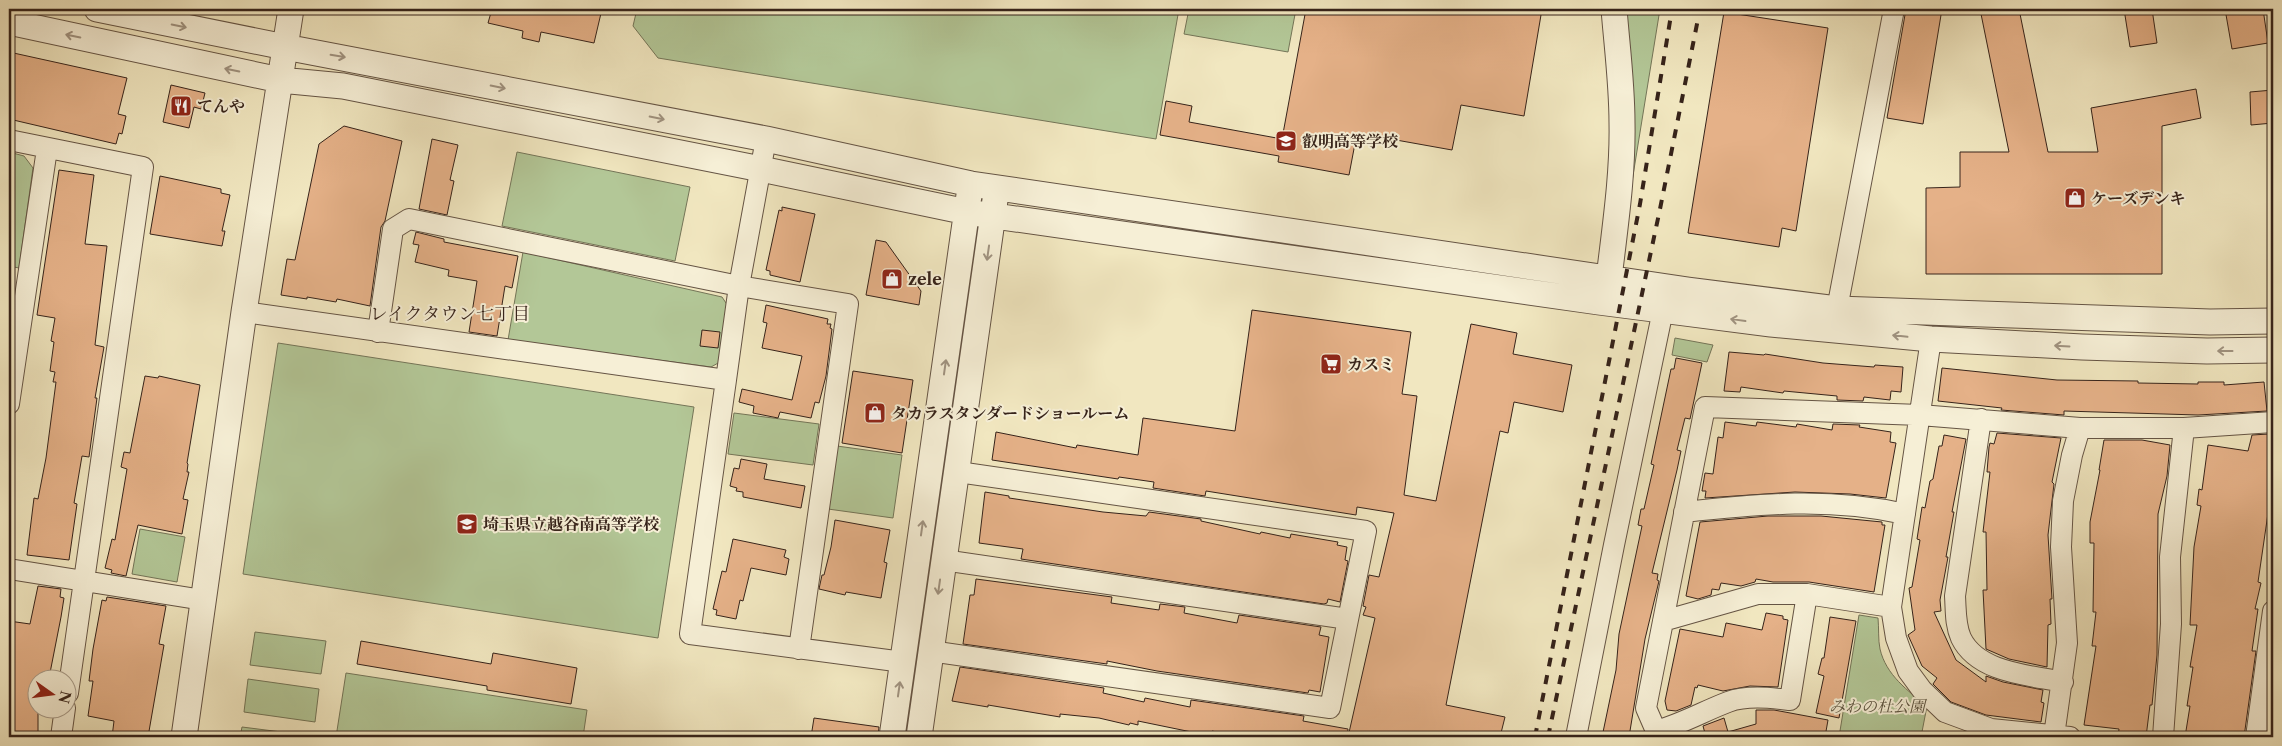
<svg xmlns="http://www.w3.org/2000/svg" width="2282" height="746" font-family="'Libre Caslon Text','Noto Serif JP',serif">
<rect width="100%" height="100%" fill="#f1e7c0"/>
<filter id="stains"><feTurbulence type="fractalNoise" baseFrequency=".004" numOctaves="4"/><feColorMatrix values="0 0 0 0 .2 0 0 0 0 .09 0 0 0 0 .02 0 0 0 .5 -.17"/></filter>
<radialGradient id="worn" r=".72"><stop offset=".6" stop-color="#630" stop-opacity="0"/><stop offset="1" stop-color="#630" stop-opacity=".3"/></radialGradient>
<path fill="#b3c797" stroke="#747558" d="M637,9H1179L1156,139L658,58L633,26Z
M1189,9H1296L1288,52L1184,34Z
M1624,9H1660L1630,194Z
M9,152L24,156L33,168L19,268L9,266Z
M517,152L690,187L675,261L502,226Z
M523,252L722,297L728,306L720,362L711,367L508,340Z
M1675,338L1713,345L1707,362L1672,355Z
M278,343L694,407L658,638L243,574Z
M963,359L908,737H903L942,446Z
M734,413L819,424L813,465L728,454Z
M837,446L902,455L893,518L828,509Z
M140,529L185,537L177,582L132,574Z
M1859,615L1878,618C1879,628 1878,640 1880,649C1886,675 1908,691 1927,706L1921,737H1839Z
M255,632L326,641L321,674L250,665Z
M346,673L587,710L583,737H336Z
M248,679L319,689L315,722L244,712Z
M242,727L313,736V737H240Z"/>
<path fill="#e5b188" stroke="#36231a" d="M492,9H602L594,43L541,32L539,42L522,38L523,31L488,23Z
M1306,9H1542L1524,116L1461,105L1452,150L1357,133L1349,175L1278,162L1279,156L1160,135L1166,101L1192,106L1189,122L1282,139Z
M1906,9H1942L1923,124L1887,118Z
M1980,9H2019L2048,152H2098L2091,108L2196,89L2201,118L2162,126V274H1926V188L1960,187V152H2009Z
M2124,9H2152L2157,43L2130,47Z
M2225,9H2263L2268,43L2232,49Z
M1724,12L1828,28L1796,231L1782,228L1779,247L1688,233Z
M9,52L127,78L118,114L126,116L122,134L119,133L116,144L9,119Z
M171,85L205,93L201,109L194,107L189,128L163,122Z
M2273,90V123L2251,125L2250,92Z
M344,126L402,141L385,221L381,227L370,306L337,299L336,302L307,297V299L281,295L287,259L295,260L319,144Z
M432,139L458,145L450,180L454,181L447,215L419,209Z
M59,170L94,175L85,244L107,246L95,345L104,347L95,398H97L89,457L82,456L74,503L77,504L69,560L27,555L34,498L38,499L46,458L56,382H53L55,372L50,371L54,342L51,341L55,318L37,315Z
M160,176L221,189V193L230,195L222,231H225L222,246L150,234Z
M782,207L815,214L800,282L770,275V271L766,270L779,210L782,211Z
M416,232L444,239V242L518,256L512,288L505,286L497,336L469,332L477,281L448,276L449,270L415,262L419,245L413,244Z
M876,240L886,242L921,291L919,305L866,295Z
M766,305L828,319L827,324H831L830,328L832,329L826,376L819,403L815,402L811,418L780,412L778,418L753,413L754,406L739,402L742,389L792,400L802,356L762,348L767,323L763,322Z
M1252,310L1411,332L1402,394L1417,396L1404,495L1436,501L1471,324L1517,333L1513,354L1572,365L1563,412L1514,402L1508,433L1500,431L1446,705L1505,717L1500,737H1348L1375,618L1363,615L1366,607L1363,606L1369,575L1379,577L1394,513L1357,507L1356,515L1206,491L1205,496L1153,488L1154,482L1119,477L1118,479L992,460L996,432L1076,448L1077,445L1138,455L1143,418L1235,431Z
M702,330L720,332L718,348L700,346Z
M1729,352L1764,355L1765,354L1823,363L1874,367L1875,365L1903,367L1901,392L1891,391L1890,400L1864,397L1863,401L1837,400V396L1784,391L1783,393L1741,387L1740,392L1724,391Z
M1676,358L1702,363L1690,419L1685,418L1677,450L1681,451L1677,470L1652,573L1658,574L1657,580L1659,581L1645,639L1629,737H1602L1616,670L1619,634L1642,526L1638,525L1641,509H1644L1654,465L1651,464L1671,369H1674Z
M1942,368L2057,380L2138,381V383L2198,384V382H2224V385L2264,382L2267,411L2198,415L2064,411V415L2001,410L2002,408L1938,401Z
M853,371L913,380L902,453L842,443Z
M145,376L158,378L159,376L200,385L187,463L188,464L187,472H189L183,499L188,500L182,534L138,525L126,576L111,573L112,570L105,568L112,539L115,540L127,469L121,467L124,452L130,453Z
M1725,422L1756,426L1757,422L1796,427L1797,424L1832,430L1833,424L1860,425L1859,427L1891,432L1890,442L1896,443L1886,498L1850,494L1795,492L1705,498L1706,491H1702L1705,473L1713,474L1718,437L1723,438Z
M1997,433L2061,438L2052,482L2054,484L2048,535L2052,599H2050L2051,624L2048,625L2047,667L2009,659L1986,649L1983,590H1987L1986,532H1983L1990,472H1987L1989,447L1990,443L1994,444Z
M2269,434V437L2273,438V479L2258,582L2261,583L2255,609H2258L2252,651H2256L2244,737H2185L2190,706H2187L2193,667H2190L2197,625H2190L2194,547L2201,506L2197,505L2199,489L2202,490L2208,445L2248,451L2252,435Z
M1944,435L1966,439L1952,512H1954L1946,557H1948L1940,600L1941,611L1934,612L1956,660L1986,682V676L2003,682L2043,690L2041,702L2044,703L2041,722L1986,715L1951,702L1933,684L1937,678L1922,666L1908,635L1915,630L1909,588L1912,587L1920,540L1917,539L1922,507L1925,508L1930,481L1933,479L1939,446H1942Z
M2104,440H2142L2170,445L2167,476L2158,514L2157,655L2152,705H2150L2146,737H2118L2119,729L2084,725L2096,646H2092L2096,612H2093L2094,543H2090V522L2100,470H2099Z
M741,459L767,464L764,479L805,486L801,508L743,497V492L736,491L737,488L730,486L734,468L739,469Z
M985,492L1009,496V498L1103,512L1146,516L1149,512L1201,519V521L1260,534L1261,532L1290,538L1291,534L1338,542L1337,545L1347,547L1345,560L1348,561L1340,602L1328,599L1327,603L1324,604L1021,559L1023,549L979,543Z
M1768,516H1821L1882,522V525H1885L1874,592L1809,582H1773L1756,579L1755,582L1741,586L1721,583L1719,590L1712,589L1711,595L1698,599L1686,596L1700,522Z
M835,520L890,530L884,562L887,563L881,598L846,592L845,595L819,589L822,575H824L831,547Z
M733,539L786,550L784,557L789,559L786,575L751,568L743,601L740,600L736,619L716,615L717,610L713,609L722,571L726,572Z
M976,579L1112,597L1111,603L1159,610L1160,604L1185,607L1184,613L1237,623L1239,615L1321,627L1319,635L1329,637L1320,692L1309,690L1308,693L1157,671L1107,661V664L963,644L970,595H974Z
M38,586L61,589L60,597L64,598L61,617L49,678H38V737H9V621L30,624Z
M107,597L166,606L159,644L164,645L148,737H112L114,721L88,716L93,681H89L93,649L102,600L106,601Z
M1766,613L1783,616V619L1788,620L1778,687L1750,686L1723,691L1698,685L1697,688L1695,687L1691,705L1676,711L1667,710L1665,701L1680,629L1723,637L1726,623L1762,630Z
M1830,617L1856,621L1839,718L1816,713L1824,676L1818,674L1822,658H1824Z
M361,641L491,664L493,653L577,668L571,704L487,690V686L357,664Z
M960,667L1104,688L1103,693L1144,702L1145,698L1190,707L1191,700L1304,716L1303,721L1348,729L1347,737H1241L1212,731L1211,736L1138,721V725L1130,723L1129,725L1099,718L1060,714V717L988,705V707L952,701Z
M1756,710H1774L1828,720L1825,737H1706L1703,726L1724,718L1728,732L1756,724Z
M814,718L879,727L878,737H811Z"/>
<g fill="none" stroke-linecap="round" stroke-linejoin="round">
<g stroke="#655444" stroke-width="22">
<path id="minor" d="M9,140L143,167L68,693
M1837,309L1894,9
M244,312L726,380L690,634L903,662
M378,332L393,229L409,219L739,286L848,304L799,649
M1931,339L1891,607L1896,638L1908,671L1922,690L1945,712L1991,729L2070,737
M726,380L739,286L766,139
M9,404L47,149
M1981,419L1955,596C1956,610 1955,625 1961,638C1978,673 2029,675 2063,682
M1684,512C1761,504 1828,497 1905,514
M943,560L1348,619
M9,569L203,600
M1807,594L1790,700C1771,698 1747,695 1728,702C1704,711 1682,724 1656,731L1646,708L1705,407L1920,415L2080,428H2184L2273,422
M1663,621L1758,594H1807L1891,607
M930,651L1330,708L1366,531L958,472
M2054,736L2067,643L2061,547L2063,501L2072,455L2080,428
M61,737L65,708
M1576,737L1614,545L1663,310
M2163,737L2171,624L2170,557L2184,428
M2256,737L2273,611"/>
</g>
<g stroke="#655444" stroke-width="27">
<path id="tertiary" d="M97,9L285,47L766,139L971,184L1688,290L1837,309L2210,322L2273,321
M9,22L280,80L343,86L761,169L967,212L1599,302L1771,324L1931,339L2082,347L2207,351L2273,350
M1609,278C1615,227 1623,174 1622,123C1622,84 1617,47 1614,9
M184,737L244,312L291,9
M892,737L969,195
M919,737L995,200"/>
</g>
<use href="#minor" stroke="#f6efd6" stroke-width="20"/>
<use href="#tertiary" stroke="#f6efd6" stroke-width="25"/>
<path stroke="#36231a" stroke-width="4" stroke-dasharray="9 9" stroke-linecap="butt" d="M1535,737L1640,204L1672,9
M1548,737L1660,209L1700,9"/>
</g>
<defs><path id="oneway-shaft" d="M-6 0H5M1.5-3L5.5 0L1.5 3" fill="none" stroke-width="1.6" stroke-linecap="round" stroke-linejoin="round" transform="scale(1.25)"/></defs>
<g stroke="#a09381">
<use href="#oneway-shaft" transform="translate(179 26) rotate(12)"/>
<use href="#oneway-shaft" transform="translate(73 36) rotate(-168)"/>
<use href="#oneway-shaft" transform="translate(338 56) rotate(9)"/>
<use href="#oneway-shaft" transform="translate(232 70) rotate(-168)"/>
<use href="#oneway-shaft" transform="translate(498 87) rotate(11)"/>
<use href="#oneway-shaft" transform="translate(657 118) rotate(11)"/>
<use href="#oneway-shaft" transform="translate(988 253) rotate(98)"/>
<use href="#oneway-shaft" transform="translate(1738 320) rotate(-172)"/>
<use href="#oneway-shaft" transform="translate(1900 336) rotate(-174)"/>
<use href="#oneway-shaft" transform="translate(2062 346) rotate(-177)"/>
<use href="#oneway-shaft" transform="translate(2225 351) rotate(180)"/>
<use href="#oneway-shaft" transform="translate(945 367) rotate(-82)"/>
<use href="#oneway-shaft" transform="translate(922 528) rotate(-82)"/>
<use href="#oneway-shaft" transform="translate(939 587) rotate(98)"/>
<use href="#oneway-shaft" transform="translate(899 689) rotate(-82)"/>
</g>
<defs>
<g id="restaurant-square" transform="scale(1.125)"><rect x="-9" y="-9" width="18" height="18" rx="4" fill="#8f2418" stroke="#f6efd6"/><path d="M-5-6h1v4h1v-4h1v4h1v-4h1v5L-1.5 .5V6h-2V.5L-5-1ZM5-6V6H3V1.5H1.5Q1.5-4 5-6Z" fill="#fff"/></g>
<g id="school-square" transform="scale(1.125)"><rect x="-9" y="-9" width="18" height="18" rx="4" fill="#8f2418" stroke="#f6efd6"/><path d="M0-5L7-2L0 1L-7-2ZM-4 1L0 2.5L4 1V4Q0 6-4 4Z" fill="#fff"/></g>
<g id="shop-square" transform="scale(1.125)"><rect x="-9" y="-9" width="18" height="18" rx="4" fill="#8f2418" stroke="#f6efd6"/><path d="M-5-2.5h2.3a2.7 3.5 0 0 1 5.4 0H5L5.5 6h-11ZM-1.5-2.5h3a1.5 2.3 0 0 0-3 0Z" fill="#fff"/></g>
<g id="supermarket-square" transform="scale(1.125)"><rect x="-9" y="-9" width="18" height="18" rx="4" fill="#8f2418" stroke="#f6efd6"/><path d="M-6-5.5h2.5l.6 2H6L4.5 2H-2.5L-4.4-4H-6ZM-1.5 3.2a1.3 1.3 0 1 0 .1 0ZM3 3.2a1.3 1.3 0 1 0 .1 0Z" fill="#fff"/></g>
</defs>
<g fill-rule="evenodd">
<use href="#restaurant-square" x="181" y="106"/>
<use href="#school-square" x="1286" y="141"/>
<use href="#shop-square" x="2075" y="198"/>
<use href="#shop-square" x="892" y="279"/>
<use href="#supermarket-square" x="1331" y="364"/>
<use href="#shop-square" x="875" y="413"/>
<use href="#school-square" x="467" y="524"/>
</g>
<g text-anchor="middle" stroke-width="4" stroke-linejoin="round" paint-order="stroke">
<g font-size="16" font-weight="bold" fill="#36231a" stroke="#f6efd6" text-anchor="start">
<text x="197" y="112">てんや</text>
<text x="1302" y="147">叡明高等学校</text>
<text x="2091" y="204">ケーズデンキ</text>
<text x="908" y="285">zele</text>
<text x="1347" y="370">カスミ</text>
<text x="891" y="419">タカラスタンダードショールーム</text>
<text x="483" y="530">埼玉県立越谷南高等学校</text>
</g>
<g font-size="16" font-style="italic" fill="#5c5440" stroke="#f6efd6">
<text x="1877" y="712">みわの杜公園</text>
</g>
<g font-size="18" fill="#36231a" stroke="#f6efd6">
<text x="450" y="320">レイクタウン七丁目</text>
</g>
</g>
<rect width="2282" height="746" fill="none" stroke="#f1e7c0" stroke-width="30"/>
<rect x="10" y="10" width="2262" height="726" fill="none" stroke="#36231a" stroke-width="2.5"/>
<rect x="15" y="15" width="2252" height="716" fill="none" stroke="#36231a"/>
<g transform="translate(52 694) rotate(104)"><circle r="24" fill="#f6efd6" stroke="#a99d8b"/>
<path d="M0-4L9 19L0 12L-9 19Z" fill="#8f2418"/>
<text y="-8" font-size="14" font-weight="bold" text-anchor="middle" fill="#36231a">N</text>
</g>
<rect width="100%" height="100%" filter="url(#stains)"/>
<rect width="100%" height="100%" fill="url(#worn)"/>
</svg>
